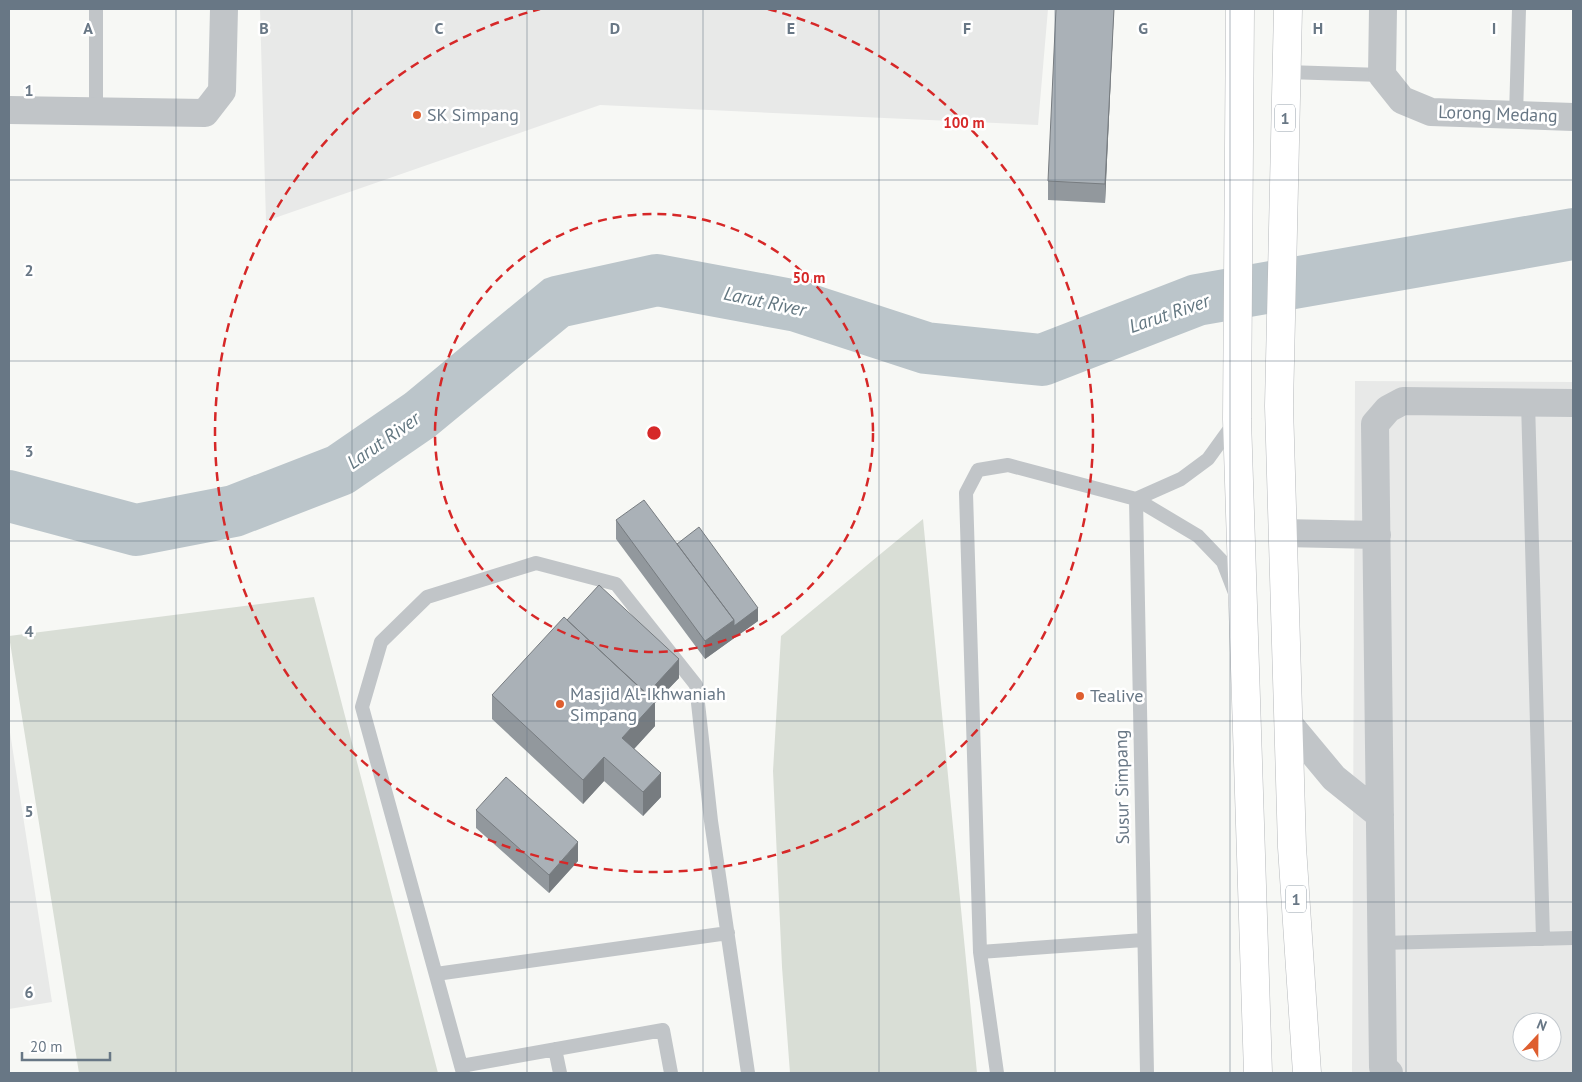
<svg xmlns="http://www.w3.org/2000/svg" width="1582" height="1082" font-family="'PT Sans',sans-serif">
<rect width="100%" height="100%" fill="#f7f8f5"/>
<path fill="#e8e9e8" fill-rule="evenodd" d="M260,9H1048L1038,125L600,105L266,221Z
M1355,381L1573,382V1073H1352ZM1522,1022H1552V1052H1522Z
M9,726L52,1002L9,1009Z"/>
<path fill="#d9ded6" d="M923,519L977,1073H790L782,967L773,771L781,636Z
M314,597L438,1073H79L9,636Z"/>
<g fill="none" stroke-linecap="round" stroke-linejoin="round">
<path stroke="#bbc5ca" stroke-width="52" d="M9,496L136,530L234,511L340,470L420,415L557,302L657,280L797,306L926,348L1042,360L1197,300L1573,234"/>
<g stroke="#b6b9bc" stroke-width="29">
<path id="highway" d="M1240,9L1237,419L1258,1073
M1288,9L1279,406L1292,847L1307,1073"/>
</g>
<path stroke="#c1c5c8" stroke-width="14" d="M96,9V111
M1286,72L1382,75
M1516,116L1519,9
M1528,402L1543,939
M1136,499L1147,1073
M1136,499L1181,479L1208,459L1234,423
M1381,943L1573,938
M980,952L1143,940
M436,974L728,933
M555,1049L560,1073
M461,1066L663,1030L671,1073
M463,1073L362,707L381,642L427,597L536,563L616,584L696,685L711,821L748,1073
M997,1073L980,952L966,493L978,470L1008,465L1136,499L1198,536L1223,562L1235,593"/>
<path stroke="#c1c5c8" stroke-width="28" d="M1383,9L1382,75L1402,100L1431,112L1573,117
M9,110L205,113L222,91L224,9
M1283,533L1377,535
M1289,724L1334,778L1380,815
M1389,1073L1383,1067L1375,424L1388,409L1403,401L1573,403"/>
<use href="#highway" stroke="#fff" stroke-width="28"/>
</g>
<path fill="#92989d" d="M1114,9L1105,203L1048,200V181Z
M616,520L758,621L705,659L616,539Z
M567,620L679,678L655,703V726L634,749L661,797L643,816L604,781L583,804L492,719V695Z
M476,810L578,861L549,893L476,828Z"/>
<path fill="#777c80" d="M1114,9L1105,203V184Z
M758,608V621L705,659V641L734,620Z
M679,659V678L655,703V726L622,762V738L644,697Z
M604,757V781L583,804V780Z
M661,773V797L643,816V792Z
M578,842V861L549,893V875Z"/>
<path fill="#aab1b7" stroke="#777c80" d="M1056,9H1114L1105,184L1048,181Z
M644,500L734,620L705,641L616,520Z
M699,527L758,608L734,626V620L677,544Z
M599,585L679,659L647,694L567,620Z
M564,617L655,702L622,738L661,773L643,792L604,757L583,780L492,695Z
M506,777L578,842L549,875L476,810Z"/>
<path fill="none" stroke="#687785" stroke-width="1" stroke-opacity="0.55" d="M176,9V1073M352,9V1073M527,9V1073M703,9V1073M879,9V1073M1055,9V1073M1230,9V1073M1406,9V1073M9,180H1573M9,361H1573M9,541H1573M9,721H1573M9,902H1573"/>
<g fill="none" stroke="#d62828" stroke-width="2.5" stroke-dasharray="9 6">
<circle cx="654" cy="433" r="219"/>
<path d="M768 9A439 439 0 1 1 540 9"/>
</g>
<g fill="#de5e2f" stroke="#fff" stroke-width="2">
<circle cx="417" cy="115" r="5"/>
<circle cx="1080" cy="696" r="5"/>
<circle cx="560" cy="704" r="5"/>
</g>
<g text-anchor="middle" stroke-width="5" stroke-linejoin="round" paint-order="stroke">
<g fill="#fff" stroke="#95a0aa" stroke-width="1">
<rect x="1275" y="104.5" width="20" height="27" rx="4"/>
<rect x="1286" y="885.5" width="20" height="27" rx="4"/>
</g>
<g font-size="16" font-weight="bold" fill="#687785">
<text x="1285" y="124">1</text>
<text x="1296" y="905">1</text>
</g>
<g font-size="18" fill="#687785" stroke="#fff">
<text transform="translate(1498 114) rotate(2)" y="6">Lorong Medang</text>
<text transform="translate(1122 787) rotate(-91)" y="6">Susur Simpang</text>
</g>
<g font-size="18" fill="#687785" stroke="#fff" text-anchor="start">
<text x="427" y="121">SK Simpang</text>
<text x="570" y="700">Masjid Al-Ikhwaniah<tspan x="570" dy="21">Simpang</tspan></text>
<text x="1090" y="702">Tealive</text>
</g>
<g font-size="19" font-style="italic" fill="#637781" stroke="#fff">
<text transform="translate(765 301) rotate(12)" y="7">Larut River</text>
<text transform="translate(1169 313) rotate(-19)" y="7">Larut River</text>
<text transform="translate(383 440) rotate(-35)" y="7">Larut River</text>
</g>
</g>
<g font-size="16" text-anchor="middle" font-weight="bold" fill="#687785" stroke="#fff" stroke-width="5" stroke-linejoin="round" paint-order="stroke">
<text x="88" y="34">A</text>
<text x="264" y="34">B</text>
<text x="439" y="34">C</text>
<text x="615" y="34">D</text>
<text x="791" y="34">E</text>
<text x="967" y="34">F</text>
<text x="1143" y="34">G</text>
<text x="1318" y="34">H</text>
<text x="1494" y="34">I</text>
<text x="29" y="96">1</text>
<text x="29" y="276">2</text>
<text x="29" y="457">3</text>
<text x="29" y="637">4</text>
<text x="29" y="817">5</text>
<text x="29" y="998">6</text>
</g>
<circle cx="654" cy="433" r="8" fill="#d62828" stroke="#fff" stroke-width="2.5"/>
<g font-size="15" text-anchor="middle" font-weight="bold" fill="#d62828" stroke="#fff" stroke-width="5" stroke-linejoin="round" paint-order="stroke">
<text x="964" y="128">100 m</text>
<text x="809" y="283">50 m</text>
</g>
<rect width="1582" height="1082" fill="none" stroke="#687785" stroke-width="20"/>
<g transform="translate(1537 1037) rotate(22)"><circle r="24" fill="#ffffff" stroke="#c3c9ce"/>
<path d="M0-4L9 19L0 12L-9 19Z" fill="#de5e2f"/>
<text y="-8" font-size="14" font-weight="bold" text-anchor="middle" fill="#687785">N</text>
</g>
<path d="M22 1052v8h88v-8" fill="none" stroke="#687785" stroke-width="2.5"/>
<text x="30" y="1052" font-size="15" fill="#687785" stroke="#ffffff" stroke-width="4" paint-order="stroke">20 m</text>
</svg>
